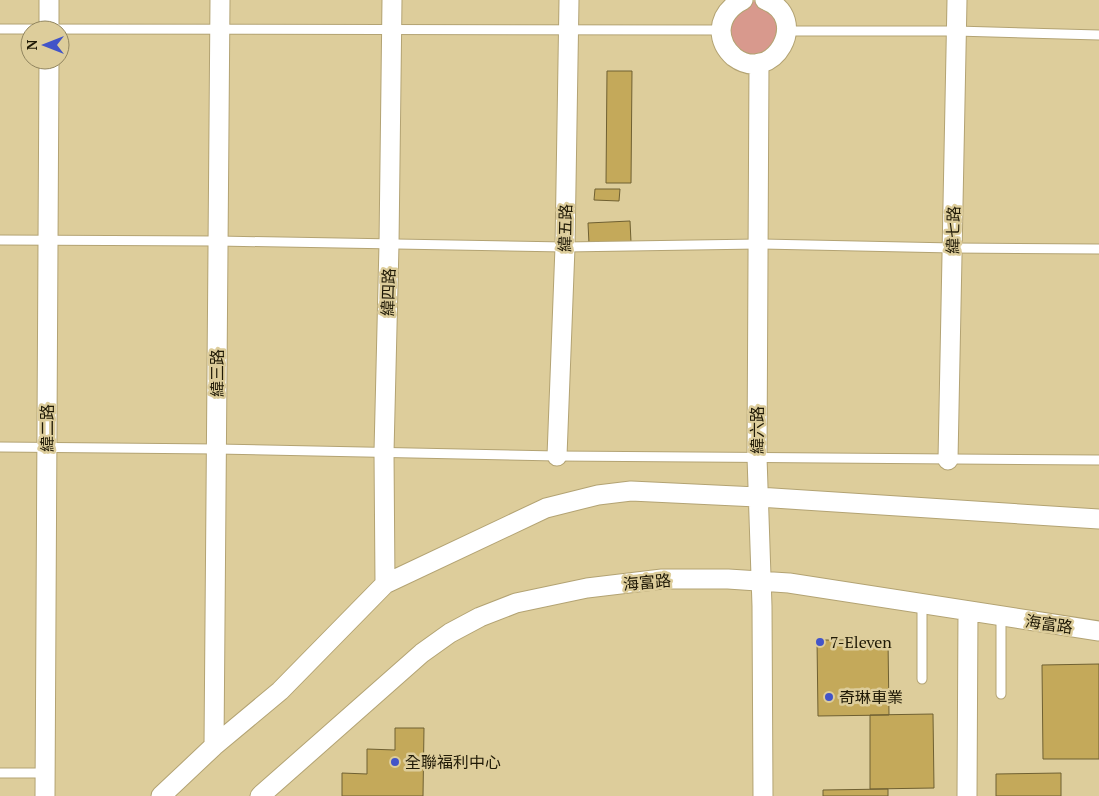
<svg xmlns="http://www.w3.org/2000/svg" width="1099" height="796" font-family="'PT Serif','Noto Sans TC',serif">
<rect width="100%" height="100%" fill="#ddcd9b"/>
<path fill="#d8998d" d="M758,1L774,9L779,44L757,58L733,47L728,21L748,2Z"/>
<path fill="#c4a95a" stroke="#6f6032" d="M607,71H632L631,183H606Z
M595,189H620L619,201L594,200Z
M630,221L631,242L589,244L588,223Z
M817,640H888L889,715L818,716Z
M1099,664V759H1043L1042,665Z
M933,714L934,788L870,789V715Z
M395,728H424L423,796H342V773L367,774V749L395,750Z
M1061,773V796H996V774Z
M888,789V796H823V790Z"/>
<g fill="none" stroke-linecap="round" stroke-linejoin="round">
<g stroke="#b3a373" stroke-width="11">
<path id="lane" d="M0,29L721,30
M786,31H956L1099,35
M0,240L218,241L565,247L758,244L953,248L1099,249
M0,447L217,449L557,456L1099,460
M922,603V679
M1001,617V694
M0,773H45"/>
</g>
<g stroke="#b3a373" stroke-width="21">
<path id="street" d="M743,0C731,6 722,15 721,30C721,40 726,50 734,57C773,86 812,18 765,0
M49,30V0
M759,63L757,457L762,606L763,796
M557,456L565,247L569,0
M948,460L957,0
M385,584L384,452L389,244L392,0
M214,746L220,0
M45,796L49,60
M161,796L214,746L280,691L385,584L546,508L598,495L631,491L757,497L1099,519
M260,796L422,653L450,633L480,617L516,603L587,588L662,579H728L789,583L1099,631
M967,796L968,611"/>
</g>
<use href="#lane" stroke="#fff" stroke-width="9"/>
<use href="#street" stroke="#fff" stroke-width="19"/>
</g>
<g fill="#4254c8" stroke="#ddcd9b" stroke-width="2">
<circle cx="820" cy="642" r="5"/>
<circle cx="829" cy="697" r="5"/>
<circle cx="395" cy="762" r="5"/>
</g>
<g text-anchor="middle" stroke-width="5" stroke-linejoin="round" paint-order="stroke">
<g font-size="16" fill="#1f1906" stroke="#ddcd9b">
<text transform="translate(565 228) rotate(-89)" y="6">緯五路</text>
<text transform="translate(953 230) rotate(-89)" y="6">緯七路</text>
<text transform="translate(388 292) rotate(-88)" y="6">緯四路</text>
<text transform="translate(217 373) rotate(-90)" y="6">緯三路</text>
<text transform="translate(47 428) rotate(-90)" y="6">緯二路</text>
<text transform="translate(757 430) rotate(-90)" y="6">緯六路</text>
<text transform="translate(647 582) rotate(-5)" y="6">海富路</text>
<text transform="translate(1049 624) rotate(8)" y="6">海富路</text>
</g>
<g font-size="16" fill="#1f1906" stroke="#ddcd9b" text-anchor="start">
<text x="830" y="648">7-Eleven</text>
<text x="839" y="703">奇琳車業</text>
<text x="405" y="768">全聯福利中心</text>
</g>
</g>
<g transform="translate(45 45) rotate(270)"><circle r="24" fill="#ddcd9b" stroke="#91855f"/>
<path d="M0-4L9 19L0 12L-9 19Z" fill="#4254c8"/>
<text y="-8" font-size="14" font-weight="bold" text-anchor="middle" fill="#1f1906">N</text>
</g>
</svg>
